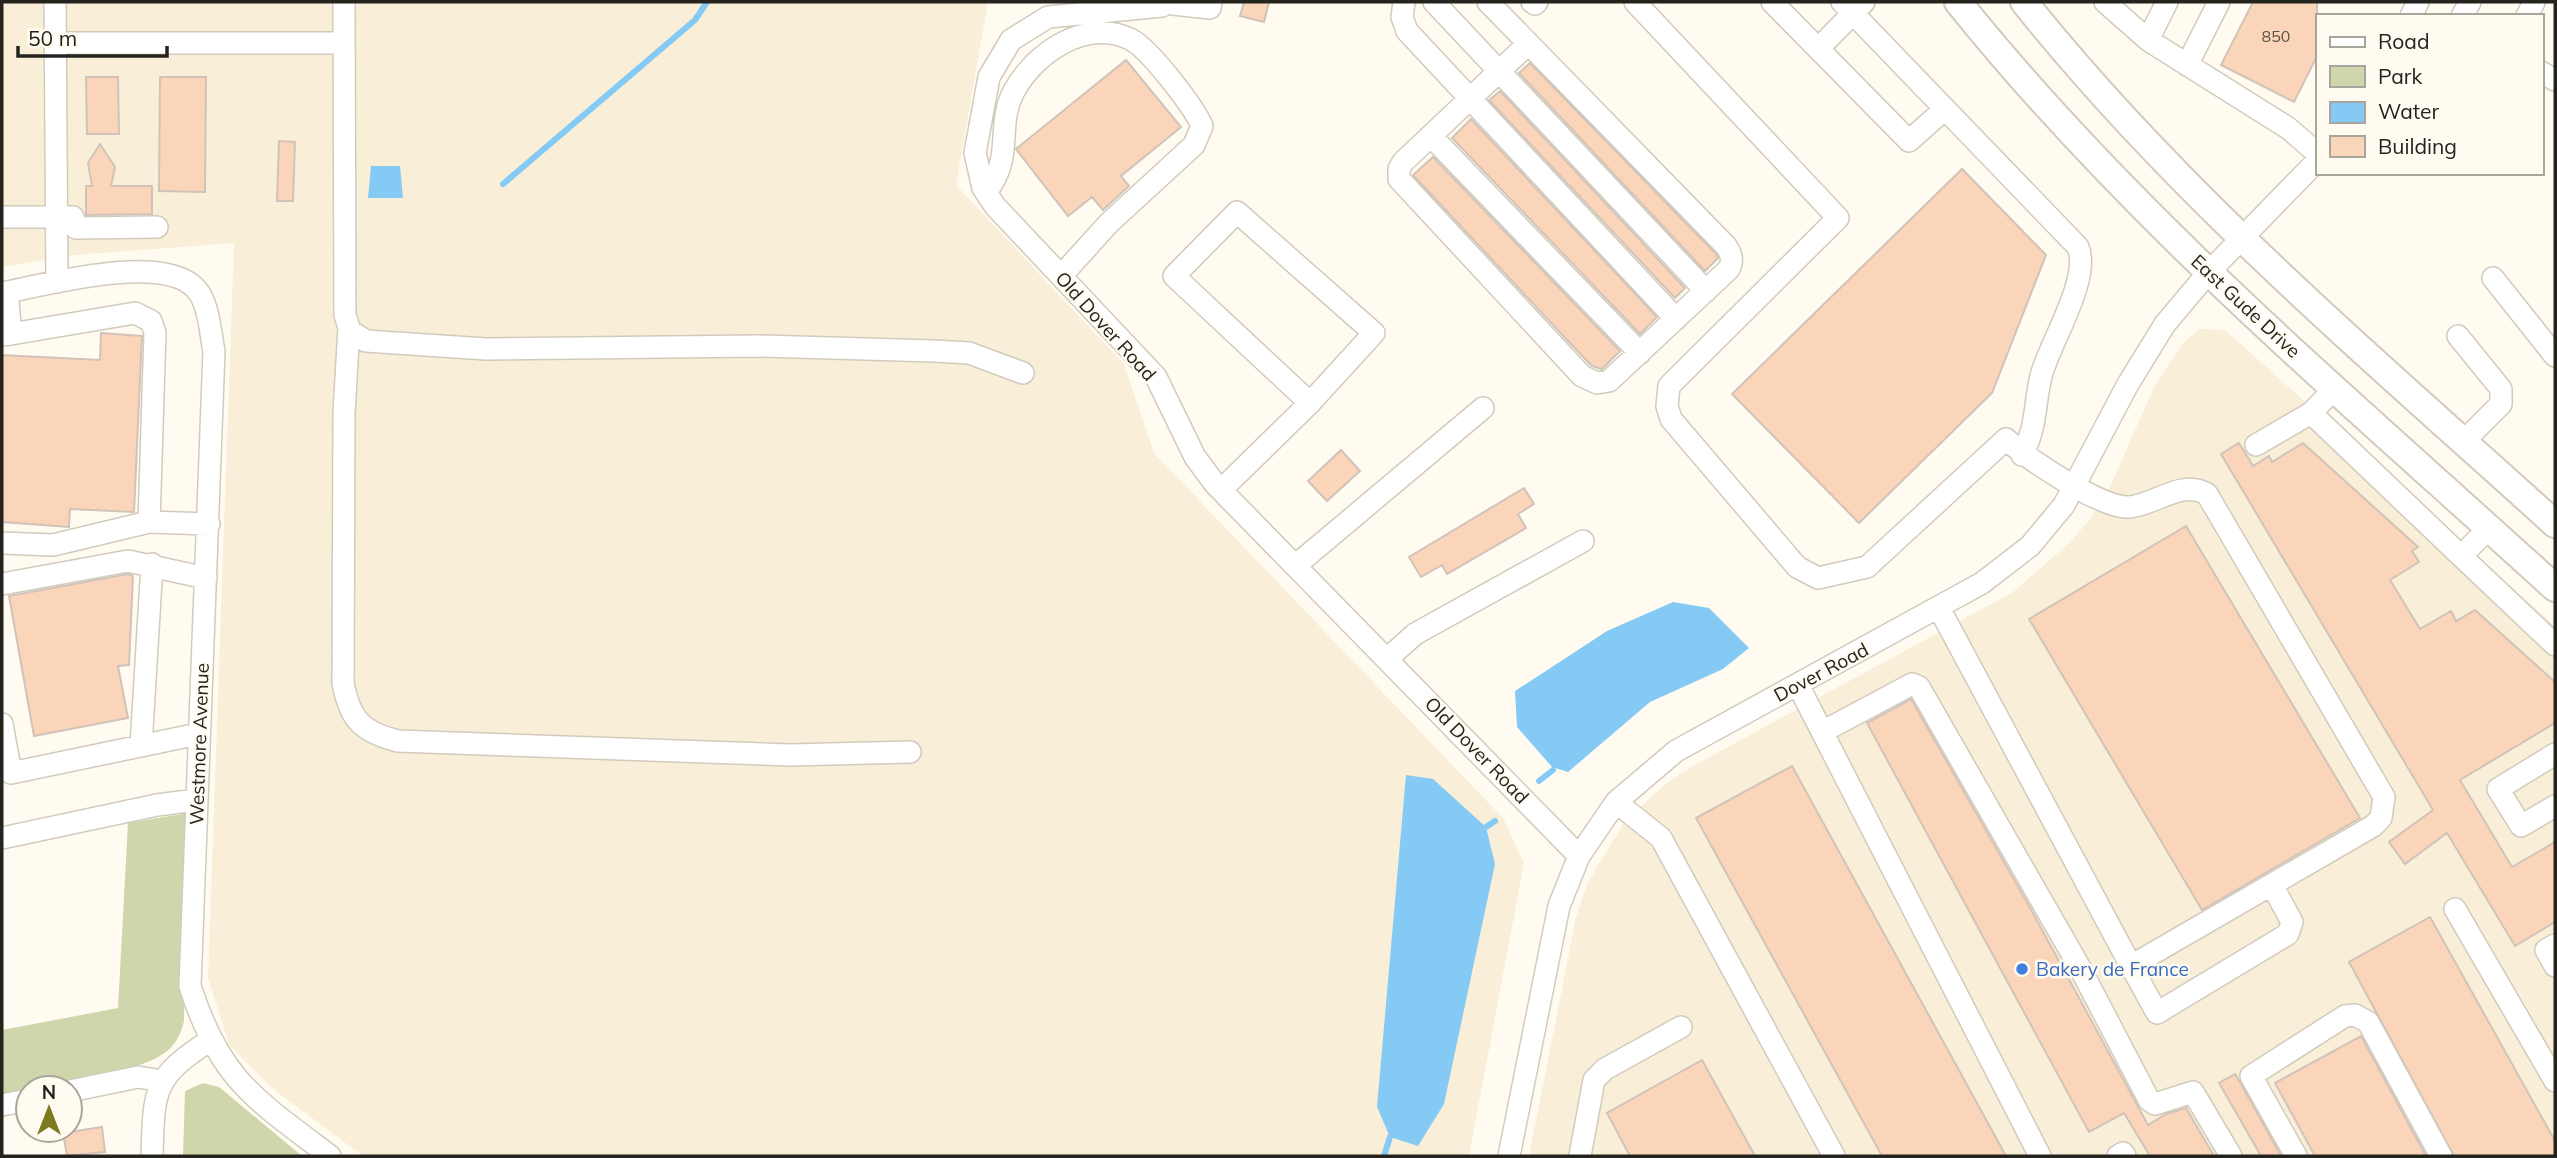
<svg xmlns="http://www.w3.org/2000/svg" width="2557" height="1158" font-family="Mulish,sans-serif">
<rect width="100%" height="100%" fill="#fffbf1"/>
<path fill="#f9efd8" d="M2,2H988L956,185L1124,364L1154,453L1503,818L1524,863L1469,1156H363L273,1089L229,1045L208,978L234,243L75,255L2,267Z
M2200,329L2225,330L2555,626V1156H1529L1576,917L1588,882L1625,821L1667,783L1693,766L2013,592L2067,545L2087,523L2106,496L2154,387L2182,344Z"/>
<path fill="#d0d6ab" d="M188,813L184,1021C178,1048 162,1058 136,1066L2,1095V1030L118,1008L128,823Z
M203,1083L219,1087L302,1156H183L185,1091Z"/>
<path fill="#84caf4" d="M371,166H400L403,198H368Z
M1673,602L1709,608L1749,648L1723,669L1650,702L1568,772L1552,767L1517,727L1515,691L1607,631Z
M1406,775L1433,779L1486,827L1495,864L1444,1104L1418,1146L1390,1137L1377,1107Z"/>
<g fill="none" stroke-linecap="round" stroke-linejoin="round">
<path stroke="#84caf4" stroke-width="6" d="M503,184L695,20L707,2
M1539,781L1553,770
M1486,827L1495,821
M1384,1156L1390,1137"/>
</g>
<path fill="#fad5ba" stroke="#d1c3b9" stroke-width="2" d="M1244,2H1269L1264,22L1240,16Z
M2253,2H2317V56L2294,102L2221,65Z
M1126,60L1181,127L1121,176L1129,186L1103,210L1092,197L1068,216L1016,149Z
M1530,63L1716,254L1718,258L1705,271L1519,73Z
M86,77H118L119,134H87Z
M160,77H206L205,192L159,191Z
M1500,91L1685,288L1675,298L1489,100Z
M1471,119L1657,317L1640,334L1452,138Z
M279,141L295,142L293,201H277Z
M100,144L115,167L111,186H152V214L86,215V186H92L88,163Z
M1433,157L1620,351L1602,369L1592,366L1568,341L1413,175Z
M1962,169L2046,255L1992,393L1859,523L1732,394Z
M101,333L142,336L134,512L70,509L69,527L2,522V355L100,360Z
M2239,443L2253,466L2269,456L2272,462L2303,443L2418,547L2412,551L2419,562L2390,580L2420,629L2451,611L2456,621L2475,610L2555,682V723L2460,780L2512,867L2555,842V922L2515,946L2447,833L2405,864L2389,842L2433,810L2221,454Z
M1341,450L1360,471L1327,501L1308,481Z
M1524,488L1534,504L1518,514L1526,528L1447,574L1442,565L1421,577L1409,557Z
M2186,526L2360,818L2202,910L2029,619Z
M128,574L133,576L129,665L118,666L128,718L34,736L9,596Z
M1911,699L2028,904L2148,1125L2166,1114L2186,1108L2214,1156H2150L2124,1113L2089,1132L1867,723Z
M1792,766L2006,1156H1882L1696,818Z
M2430,917L2555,1141V1156H2454L2349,962Z
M2361,1036L2426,1156H2315L2275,1083Z
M1702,1060L1755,1156H1630L1607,1113Z
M2235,1074L2240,1082L2281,1156H2261L2219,1083Z
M102,1127L105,1152L67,1156L63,1133Z"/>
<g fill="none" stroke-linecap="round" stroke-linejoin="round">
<g stroke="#d2cbbd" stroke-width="24">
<path id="minor" d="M55,2L57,282
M344,2L345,315L350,331L366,341L486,349L758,346L934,351L969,353L1023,373
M1164,2L1162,6L1048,17L1011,40L989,77L975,153L983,188L995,206L1156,377L1195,457L1215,484L1579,856
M1404,2L1402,17L1407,31L1676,319
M1434,2L1706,291
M1488,2L1726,246C1732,255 1733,260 1729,269L1609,381L1597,383L1582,376L1399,179V169L1403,162L1528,44
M1532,2L1535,4L1537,2
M1635,2L1838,218L1669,386L1667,406L1671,419L1797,567L1818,578L1867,567L2006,439C2026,458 2102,509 2129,507C2156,505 2181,479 2207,494L2384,797L2381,818L2373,826L2131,966L1939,608
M1772,2L1909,141L1945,109
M1842,2L2078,247C2091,279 2050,342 2041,376C2034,406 2037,427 2022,455
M2105,2L2148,40
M2167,2L2148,40L2288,128L2317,153
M1164,3L1210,8L1211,2
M2411,16L2418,2
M2462,16L2470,2
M2527,16L2534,2
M55,43H344
M1818,49L1864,2
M2187,65L2219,2
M2541,72L2555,80
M1431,136L1640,353
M986,192C1015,156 995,127 1014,91C1035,53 1085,18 1130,39C1149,48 1194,107 1202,126L1194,145L1109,223L1061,276
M2,217H73L76,228L157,227
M2493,278L2555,356
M2,293C45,285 163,252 196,289C209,303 210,332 214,351L190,986C220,1080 255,1099 330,1156
M349,327L344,413L343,683C350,720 362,732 398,741L790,755L910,752
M11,334L135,313L151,321L155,333L149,522
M2,335L11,334L7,292
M2458,336L2501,389V404L2464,441
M2335,388L2311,413L2461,556L2489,528
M2256,445L2311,413
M1221,490L1310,403L1374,333L1237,212L1174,276L1310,403
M2,543L53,545L149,522L209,524
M2461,556L2555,645
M1295,566L1483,408
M2,584L128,561L206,578
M1387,659L1415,634L1583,541
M1798,685L2040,1156
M2,724L11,773L198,734
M1824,731L1912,684L1919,687L2079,966L2149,1100L2155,1104L2193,1092L2231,1156
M141,746L152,564
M2555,754L2498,789L2521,826L2555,806
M1616,802L1661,838L1834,1156
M2,838L157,805L196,800
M2455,909L2555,1081
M2555,945L2546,950L2555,966
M2131,966L2157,1013L2288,934L2292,922L2272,885
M70,1091L138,1077L162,1081
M2,1105L28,1100
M152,1156C154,1091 152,1078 209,1041
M1509,1156L1559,906L1579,856L1616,802L1676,751L1982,583L2030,546L2064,505L2128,384L2165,324L2208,273L2317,161
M1580,1156L1594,1080L1605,1069L1681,1027
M2118,1156L2123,1153L2125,1156
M2296,1156L2251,1076L2345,1016L2355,1015L2368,1022L2441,1156"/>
</g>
<g stroke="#d2cbbd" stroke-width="30">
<path id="major" d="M1958,2C2133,220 2349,400 2555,588
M2024,2C2179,196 2371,357 2555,524"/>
</g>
<use href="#minor" stroke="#fff" stroke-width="21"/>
<use href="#major" stroke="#fff" stroke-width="26"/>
</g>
<circle fill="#3f7fe0" stroke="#fffbf1" stroke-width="2.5" cx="2022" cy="969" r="7"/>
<g text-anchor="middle" stroke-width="5" stroke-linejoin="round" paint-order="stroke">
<g font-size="16" fill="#5a5044">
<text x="2276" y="42">850</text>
</g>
<g font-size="19" fill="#25231d" stroke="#fffbf1">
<text transform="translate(2246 306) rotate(43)" y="7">East Gude Drive</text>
<text transform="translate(1106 326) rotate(48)" y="7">Old Dover Road</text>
<text transform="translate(1821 672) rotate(-28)" y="7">Dover Road</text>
<text transform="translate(199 744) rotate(-88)" y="7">Westmore Avenue</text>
<text transform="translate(1477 750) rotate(46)" y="7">Old Dover Road</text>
</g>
<g font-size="19" fill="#366cbe" stroke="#fffbf1" text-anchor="start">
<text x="2036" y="976">Bakery de France</text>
</g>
</g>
<rect width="2557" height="1158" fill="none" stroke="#25231d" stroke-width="7"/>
<rect x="2316" y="14" width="228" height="161" fill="#fffbf1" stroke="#a8a59c" stroke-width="2"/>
<rect x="2330" y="37" width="35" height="10" fill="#ffffff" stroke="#a8a59c" stroke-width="2"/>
<text x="2378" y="49" font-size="21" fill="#25231d">Road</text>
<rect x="2330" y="66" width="35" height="21" fill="#d0d6ab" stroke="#a8a59c" stroke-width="2"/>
<text x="2378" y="84" font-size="21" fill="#25231d">Park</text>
<rect x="2330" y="102" width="35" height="21" fill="#84caf4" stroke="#a8a59c" stroke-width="2"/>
<text x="2378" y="119" font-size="21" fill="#25231d">Water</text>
<rect x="2330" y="136" width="35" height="21" fill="#fad5ba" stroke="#a8a59c" stroke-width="2"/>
<text x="2378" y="154" font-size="21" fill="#25231d">Building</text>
<g transform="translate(49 1109)"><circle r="33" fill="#fffbf1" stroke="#a8a59c" stroke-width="2"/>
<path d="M0-5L12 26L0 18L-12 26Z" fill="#7d791f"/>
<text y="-10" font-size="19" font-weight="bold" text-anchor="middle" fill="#25231d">N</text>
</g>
<path d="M18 46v10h149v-10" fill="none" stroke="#25231d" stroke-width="3.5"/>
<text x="28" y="46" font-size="21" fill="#25231d" stroke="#fffbf1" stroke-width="5" paint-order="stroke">50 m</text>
</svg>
